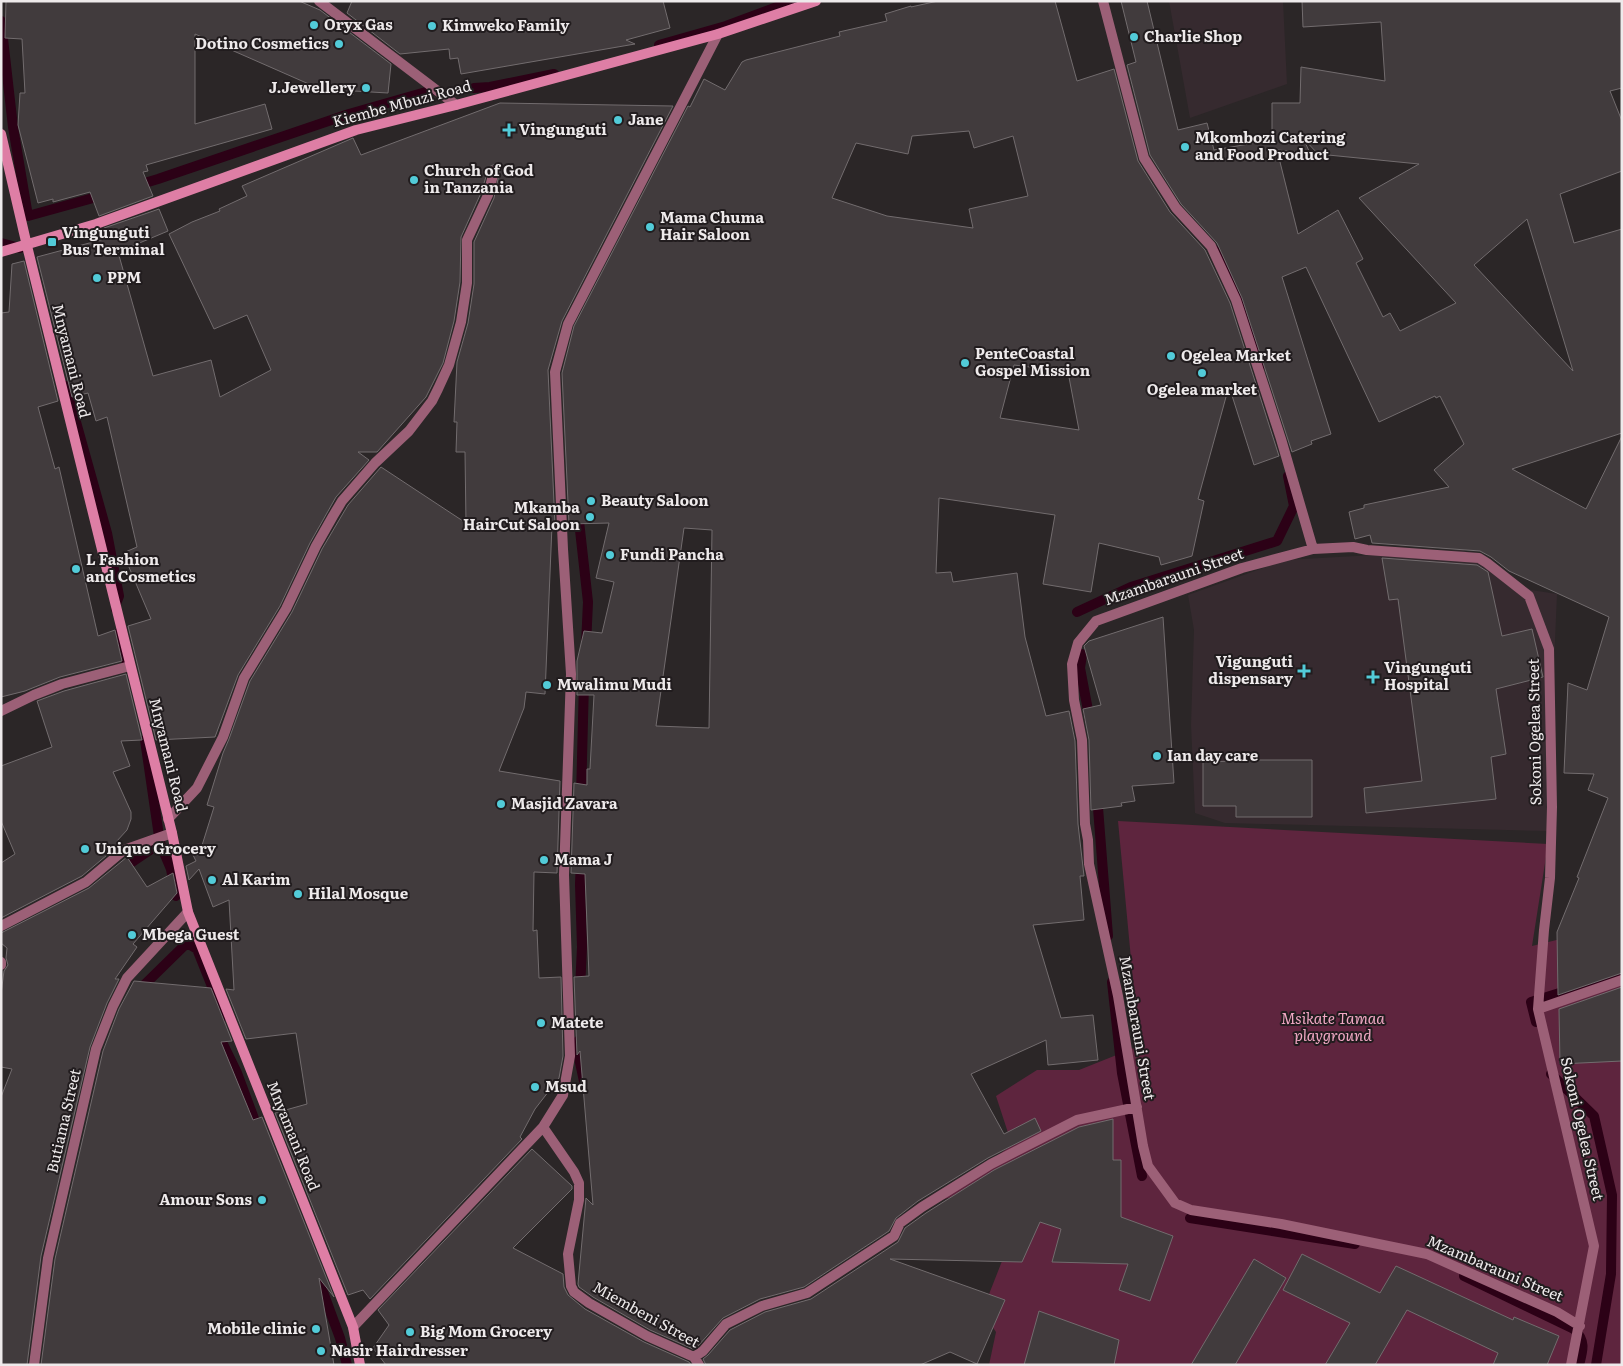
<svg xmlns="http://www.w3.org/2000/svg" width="1623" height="1366" font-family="Literata,serif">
<rect width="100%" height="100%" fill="#2b2627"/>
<path fill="#362a2f" d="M1169,1H1283L1287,84L1190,118Z
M1463,550L1531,590L1557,594L1547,831L1225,823L1195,813L1191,725L1194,630L1188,595L1285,560Z"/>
<path fill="#5e253e" d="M1118,821L1548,844L1532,946L1622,924V1365H989L996,1332L982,1312L1004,1256L961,1195L935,1201L1012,1145L996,1096L1037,1070H1079L1134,1048L1142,1047L1136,1012Z"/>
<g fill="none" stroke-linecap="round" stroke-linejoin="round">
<path stroke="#2c0116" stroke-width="10" d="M1,21L13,127L28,216L104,195
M659,45L726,26L793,1
M474,88L490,87L554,74
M135,186L158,179L349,114L433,90
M1,243L20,248
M1213,249L1227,263L1255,340L1262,365
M66,386L107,533L119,596L116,604V609
M578,512L588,602L586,645
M1077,612L1131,587L1277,541L1294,506L1288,476
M119,633L121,647L116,655L120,653L122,648L124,658
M1082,654L1080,668L1090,721
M145,740L160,843
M1097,795L1108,936
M581,797L584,682
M120,870L160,843L171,869L176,896
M1112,982L1122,1073L1142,1176
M580,989L582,947L580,884L581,861
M1572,989L1622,976
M137,992L187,943L197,949L221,1009L219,1036L237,1073L259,1132
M1536,1022L1531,1002L1569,990
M578,1041V1053L585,1086
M1551,1074L1594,1116L1612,1195L1611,1274L1596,1365
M1190,1218L1355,1244
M316,1273L340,1338L347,1365
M1464,1276L1574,1329C1586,1341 1583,1350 1579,1365"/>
</g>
<path fill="#413b3d" stroke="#726c6e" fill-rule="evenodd" d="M6,1H299L320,10L391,64L388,93L354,91L353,95L327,92L195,34V124L265,104L272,129L146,165L148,171L143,172L153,196L99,216L90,192L53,202V199L38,203L18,125L20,93H25L22,39L5,38Z
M352,1H663L670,28L626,40L635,44L461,74L458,58L450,59L449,49L400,54L347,13Z
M938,1H1055L1077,81L1114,69L1138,161L1170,212L1205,250L1230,303L1279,456L1254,465L1229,386L1198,499L1204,501L1192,556L1161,565L1159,557L1099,543L1091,592L1043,584L1055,515L939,498L936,573L951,572L953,582L1017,573L1025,637L1046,716L1069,711L1075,741L1078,824L1084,876H1080L1084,920L1033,925L1061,1018L1093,1015L1098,1060L1048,1065L1046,1040L971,1074L1004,1134L1035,1118L1041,1131L988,1158L918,1201L896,1218L889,1231L804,1287L760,1299L723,1318L698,1346L693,1349L650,1330L593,1297L579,1287L578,1284L586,1198L593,1205L580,1051L577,1055L574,977L589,976L585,874L571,873L574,783L587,785V769H590L594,695H577V661L584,631L602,633L614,582L596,578L609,523L569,524L562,373L574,326L688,106L690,107L704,79L725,90L742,62L746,60L840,36L839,32L887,21L885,14L911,6V7ZM969,131L974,148L1013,136L1028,196L969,209L973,228L887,216L832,198L856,143L908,154L912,136ZM1014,365L1068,372L1079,430L1000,418ZM684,528L712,530L709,728L656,726Z
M1121,1H1147L1178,130L1207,123L1214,150L1272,140V103H1300L1301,67L1385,81L1381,22L1303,27L1302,1H1622V88L1610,91L1622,121V171L1560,194L1574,243L1622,229V433L1512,469L1586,509L1622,436V973L1558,995L1557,932L1579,878L1577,877L1608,798L1588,790L1594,774L1564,773L1568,683L1587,690L1609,617L1509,571L1491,557L1480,551L1372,543L1370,535L1355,539L1349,512L1364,508V505L1449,487L1434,470L1464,444L1440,396L1436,398L1435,396L1379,422L1306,267L1282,277L1331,434L1311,441L1312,444L1292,452L1242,298L1217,243L1181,204L1150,155L1127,65L1136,62ZM1303,138L1318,154L1419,164L1359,198L1456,303L1400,331L1390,313L1383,317L1356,263L1363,259L1338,210L1298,234L1277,150L1310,153ZM1527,219L1573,371L1474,265Z
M500,103L673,106L562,321L548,370L555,525H552L545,694L526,692L524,708L499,771L560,781L557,873L534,872L533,931L537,930L539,978L561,977L563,1056L559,1078L535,1109L520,1137L522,1139L370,1299L363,1290L348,1295L275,1113L307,1104L296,1033L246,1039L226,989L234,990L229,900L213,907L199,869L189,880L186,866L196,861L193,855H199L214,807L207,805L223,753L229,739L250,681L292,612L322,549L348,505L381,467L466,523L465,452H456L457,422H454L457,362L468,323L474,284V242L494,198L500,169L495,164L489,167L481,193L461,237L460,282L454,321L443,363L426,397L377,452H358L369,460L336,497L310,543L280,606L238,675L215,737L156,740L128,626L151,619L123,553L137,547L107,417L96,421L88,393L72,397L37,257L108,238L104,228L159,209L168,231L118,252L153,376L211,360L220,397L271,370L247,315L214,329L169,234L192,222L220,211L219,209L247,196L242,186L353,138L361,155Z
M24,261L58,401L38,407L55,469L59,467L98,636L115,630L122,661L60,677L25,691L1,697V313L9,312L12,264Z
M1382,558L1477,565L1488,572L1502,636L1532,629L1543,677L1496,689L1506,754L1491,757L1496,799L1366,813L1364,788L1422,781L1398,599L1389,600Z
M1163,617L1174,783L1132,786L1135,801L1121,803L1122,806L1091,810L1089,740L1083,709L1101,705L1084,646L1089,641Z
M126,674L142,740L121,741L130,766L113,772L131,812V819L127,830L116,842L119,845L82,876L1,918V863L15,854L1,821V766L52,747L37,701L64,691Z
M1236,760H1312V817H1236V806H1203V762L1236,761Z
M127,857L147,887L173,873L177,893L133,944L137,947L115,979H119L107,1003L90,1047L41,1256L27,1365H1V1097L12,1069L1,1067V994L4,971L8,965L6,958L7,948L1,943V933L89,888Z
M134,981L211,988L232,1041L221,1042L253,1120L262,1117L334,1297L319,1278L334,1365H41L55,1259L103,1051L119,1009Z
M1622,987V1061L1560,1064L1559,1009Z
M1113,1119V1160H1121V1217L1173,1236L1150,1301L1119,1290L1128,1264L1052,1262L1061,1229L1040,1222L1022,1262L890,1259L1005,1300L977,1364L950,1352L920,1365H706L703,1359L708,1355L730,1330L765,1312L811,1299L898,1242L905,1228L926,1213L994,1170L1079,1127Z
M532,1149L572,1186V1189L513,1248L563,1274L564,1287L568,1295L585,1309L644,1342L689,1362L691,1365H386L373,1348L389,1325L378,1310Z
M1302,1254L1380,1293L1396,1266L1513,1320L1514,1317L1559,1336L1547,1365H1493L1498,1353L1407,1310L1375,1365H1325L1350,1323L1283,1290Z
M1254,1259L1286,1278L1235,1365H1191Z
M1039,1311L1119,1340L1114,1365H1024Z"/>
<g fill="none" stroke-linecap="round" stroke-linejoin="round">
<path stroke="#9c6077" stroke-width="10" d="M319,1L456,105
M1103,1L1144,158L1176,208L1211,246L1236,300L1281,439L1313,549
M1,711L34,695L62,684L130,666
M168,819L197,788L223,737L244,678L286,609L316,546L333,516L342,501L375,463L409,431L432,401L438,389L449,365L461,322L467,283V240L488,195L494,171
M1,926L86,882L124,850L172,833
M1,962V965
M1538,1009L1622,980
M543,1127L574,1172L579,1183V1200L568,1254L571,1286L574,1292L589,1303L647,1336L694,1357L699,1365
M353,1327L543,1127L563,1095L570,1056L564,875L571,674L563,549L555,372L568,324L718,34
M694,1357L703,1351L726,1324L762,1306L807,1293L894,1236L900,1223L922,1207L991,1164L1077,1120L1137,1107
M34,1365L48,1258L96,1049L113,1006L127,978L188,912
M1571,1365L1594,1246L1538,1009L1544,930L1550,878L1552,807L1549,649L1529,596L1487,563L1479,558L1367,550L1353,547L1313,549L1242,568L1096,621L1078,643L1072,664L1074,700L1082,740L1085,824L1088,840L1089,864L1118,996L1143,1146L1148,1166L1175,1203L1191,1210L1281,1224L1427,1254L1557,1312L1580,1326"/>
<path stroke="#de7ea5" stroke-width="10" d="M1,134L28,250L172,833L188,912L353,1327L360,1365
M1,252L96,224L356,130L456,105L718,34L816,1"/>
</g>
<g fill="#52cbd8" stroke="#211c1e" stroke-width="2">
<circle cx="314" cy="25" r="5"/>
<circle cx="432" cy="26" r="5"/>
<circle cx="1134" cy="37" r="5"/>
<circle cx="339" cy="44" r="5"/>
<circle cx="366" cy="88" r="5"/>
<circle cx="618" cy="120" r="5"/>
<path d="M506.5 122.5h5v5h5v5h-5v5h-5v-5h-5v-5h5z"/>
<circle cx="1185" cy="147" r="5"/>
<circle cx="414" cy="180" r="5"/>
<circle cx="650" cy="227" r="5"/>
<rect x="47" y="237" width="10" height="10" rx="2.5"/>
<circle cx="97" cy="278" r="5"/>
<circle cx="1171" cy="356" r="5"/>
<circle cx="965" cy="363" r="5"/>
<circle cx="1202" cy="373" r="5"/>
<circle cx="591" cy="501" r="5"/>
<circle cx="590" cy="517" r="5"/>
<circle cx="610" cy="555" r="5"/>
<circle cx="76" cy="569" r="5"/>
<path d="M1301.5 663.5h5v5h5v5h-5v5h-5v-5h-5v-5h5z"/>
<path d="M1370.5 669.5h5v5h5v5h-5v5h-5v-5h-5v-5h5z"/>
<circle cx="547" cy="685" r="5"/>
<circle cx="1157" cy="756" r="5"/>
<circle cx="501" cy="804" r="5"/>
<circle cx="85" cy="849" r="5"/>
<circle cx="544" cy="860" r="5"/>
<circle cx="212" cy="880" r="5"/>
<circle cx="298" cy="894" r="5"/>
<circle cx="132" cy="935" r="5"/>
<circle cx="541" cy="1023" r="5"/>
<circle cx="535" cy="1087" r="5"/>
<circle cx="262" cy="1200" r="5"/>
<circle cx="316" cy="1329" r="5"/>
<circle cx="410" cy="1332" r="5"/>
<circle cx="321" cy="1351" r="5"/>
</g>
<g text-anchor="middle" stroke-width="4" stroke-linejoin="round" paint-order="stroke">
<g font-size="15" font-weight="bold" fill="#eeeaeb" stroke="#211c1e" text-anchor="start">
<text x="324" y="30">Oryx Gas</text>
<text x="442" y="31">Kimweko Family</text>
<text x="1144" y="42">Charlie Shop</text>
<text x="329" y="49" text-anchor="end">Dotino Cosmetics</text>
<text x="356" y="93" text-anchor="end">J.Jewellery</text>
<text x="628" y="125">Jane</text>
<text x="519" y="135">Vingunguti</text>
<text x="1195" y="143">Mkombozi Catering<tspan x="1195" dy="17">and Food Product</tspan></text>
<text x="424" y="176">Church of God<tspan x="424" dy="17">in Tanzania</tspan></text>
<text x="660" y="223">Mama Chuma<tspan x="660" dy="17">Hair Saloon</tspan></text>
<text x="62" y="238">Vingunguti<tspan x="62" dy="17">Bus Terminal</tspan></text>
<text x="107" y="283">PPM</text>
<text x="975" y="359">PenteCoastal<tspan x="975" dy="17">Gospel Mission</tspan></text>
<text x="1181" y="361">Ogelea Market</text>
<text x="1202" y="395" text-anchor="middle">Ogelea market</text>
<text x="601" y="506">Beauty Saloon</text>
<text x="580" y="513" text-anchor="end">Mkamba<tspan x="580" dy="17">HairCut Saloon</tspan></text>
<text x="620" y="560">Fundi Pancha</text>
<text x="86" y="565">L Fashion<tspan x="86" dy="17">and Cosmetics</tspan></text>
<text x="1293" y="667" text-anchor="end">Vigunguti<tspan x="1293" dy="17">dispensary</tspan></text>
<text x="1384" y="673">Vingunguti<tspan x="1384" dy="17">Hospital</tspan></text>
<text x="557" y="690">Mwalimu Mudi</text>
<text x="1167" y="761">Ian day care</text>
<text x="511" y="809">Masjid Zavara</text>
<text x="95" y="854">Unique Grocery</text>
<text x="554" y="865">Mama J</text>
<text x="222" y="885">Al Karim</text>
<text x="308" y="899">Hilal Mosque</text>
<text x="142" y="940">Mbega Guest</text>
<text x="551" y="1028">Matete</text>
<text x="545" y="1092">Msud</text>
<text x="252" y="1205" text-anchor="end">Amour Sons</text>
<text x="306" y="1334" text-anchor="end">Mobile clinic</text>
<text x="420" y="1337">Big Mom Grocery</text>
<text x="331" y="1356">Nasir Hairdresser</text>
</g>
<g font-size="15" fill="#eeeaeb" stroke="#211c1e">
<text transform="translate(402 104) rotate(-15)" y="5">Kiembe Mbuzi Road</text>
<text transform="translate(71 361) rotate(76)" y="5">Mnyamani Road</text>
<text transform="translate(1174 577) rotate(-19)" y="5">Mzambarauni Street</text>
<text transform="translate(1535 732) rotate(-91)" y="5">Sokoni Ogelea Street</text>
<text transform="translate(168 755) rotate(76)" y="5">Mnyamani Road</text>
<text transform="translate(1137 1028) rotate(80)" y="5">Mzambarauni Street</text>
<text transform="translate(64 1121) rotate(-77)" y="5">Butiama Street</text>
<text transform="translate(1582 1129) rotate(77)" y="5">Sokoni Ogelea Street</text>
<text transform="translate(293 1136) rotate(68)" y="5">Mnyamani Road</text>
<text transform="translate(1495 1269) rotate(23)" y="5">Mzambarauni Street</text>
<text transform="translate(646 1315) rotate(29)" y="5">Miembeni Street</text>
</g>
<g font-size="15" font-style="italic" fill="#f1a8c4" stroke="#211c1e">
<text x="1333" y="1024">Msikate Tamaa<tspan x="1333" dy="17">playground</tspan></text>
</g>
</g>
<rect width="1623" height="1366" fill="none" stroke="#eeeaeb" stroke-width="5"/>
</svg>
